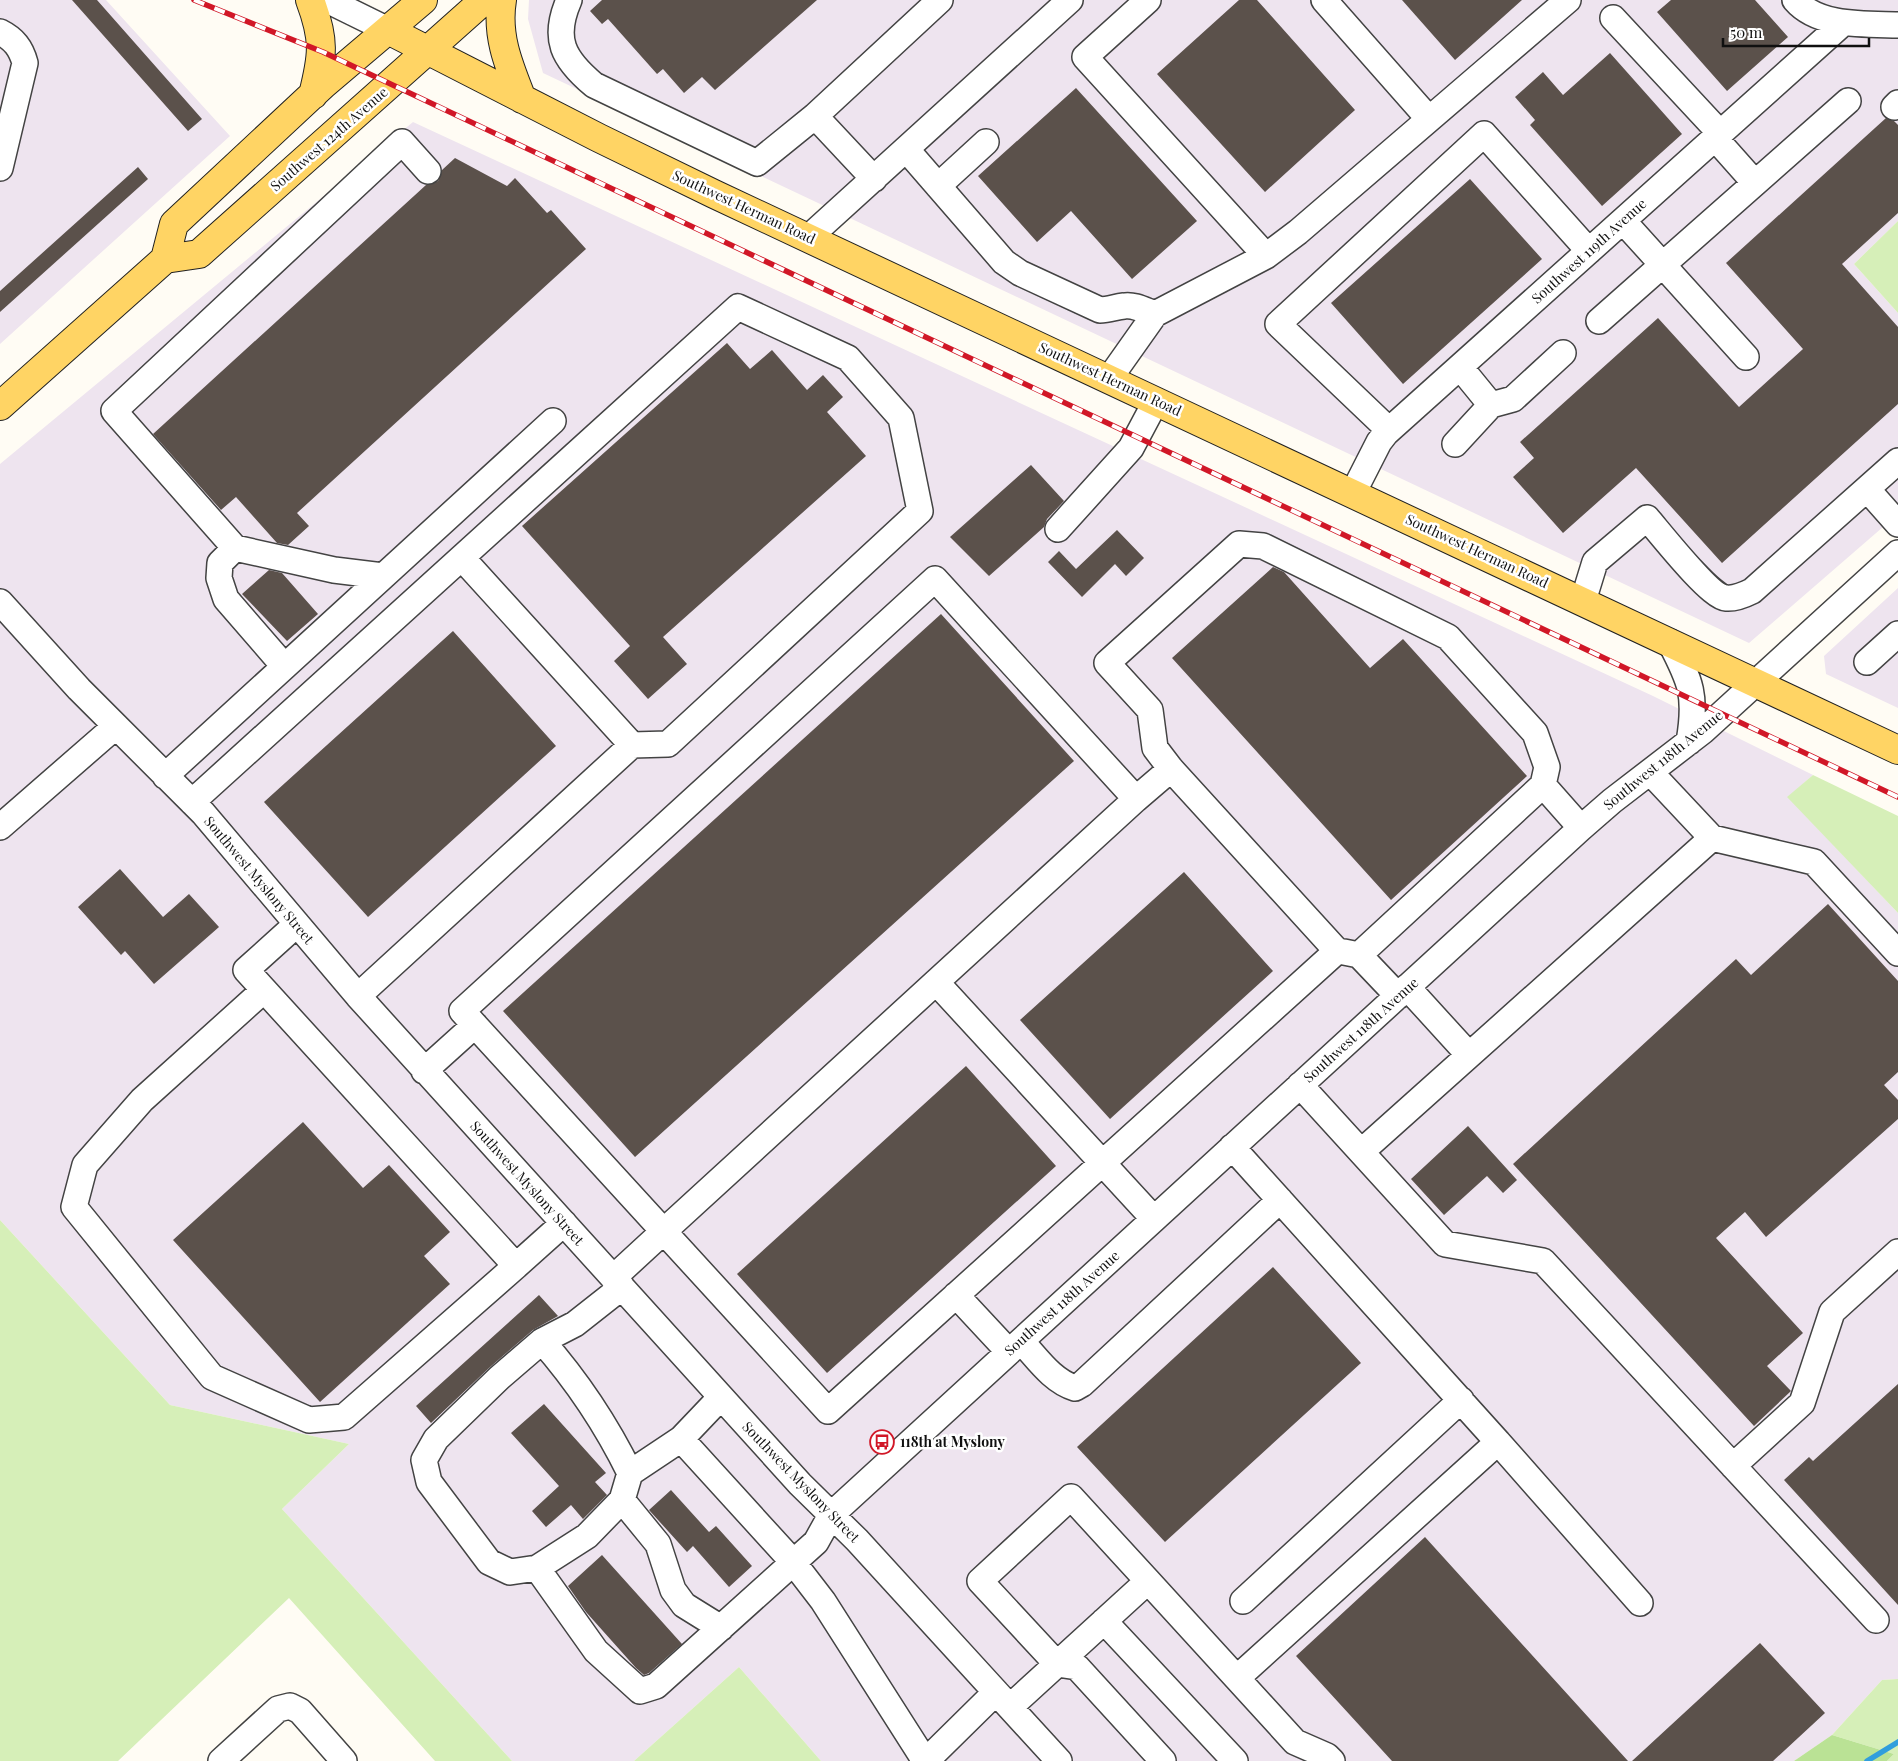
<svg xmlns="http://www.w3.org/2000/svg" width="1898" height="1761" font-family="'Playfair Display',serif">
<rect width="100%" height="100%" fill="#fffcf4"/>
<path fill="#eee4ef" d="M0,0H106L230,136L0,344Z
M529,0H1898V221L1854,264L1898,313V514L1749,643L543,73L528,19Z
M413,122L1653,696L1813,775L1788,797L1898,913V1679L1882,1680L1832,1735L1794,1761H821L739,1667L634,1761H512L282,1509L349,1444L170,1405L0,1220V464Z
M1898,588V708L1826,674L1824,656Z"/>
<path fill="#d6efb8" d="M1898,221V313L1854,264Z
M1813,775L1898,816V913L1787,797Z
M0,1220L170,1405L349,1444L282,1509L512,1761H435L289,1598L118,1761H0Z
M739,1667L821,1761H634Z
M1898,1679V1761H1887L1894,1754L1832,1735L1882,1680Z"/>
<path fill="#bae295" d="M1832,1735L1894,1754L1887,1761H1794Z"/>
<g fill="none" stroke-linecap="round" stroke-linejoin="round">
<path stroke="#319edc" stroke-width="5.5" d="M1867,1761L1898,1742"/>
</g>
<path fill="#5b514b" d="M72,0H97L202,119L188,131Z
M602,0H817L715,90L702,77L684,93L663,69L657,74L608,19L602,24L590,11Z
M1239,0H1257L1355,110L1265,192L1157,74Z
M1402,0H1522L1455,60Z
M1671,0H1755L1788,37L1727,91L1657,12Z
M1610,53L1682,134L1602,206L1530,125L1535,120L1515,97L1543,72L1563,95Z
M1076,88L1197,221L1132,279L1071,211L1037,242L978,176Z
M1886,118L1894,121L1898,125V213L1842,264L1898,327V404L1722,563L1636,468L1563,533L1513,477L1534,458L1520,442L1658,318L1739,407L1803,349L1726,263Z
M455,158L507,186L515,178L547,213L551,210L586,249L297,513L309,526L288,545L277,543L236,497L221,510L153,434L426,185L438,181L442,170Z
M138,167L148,179L0,312V291Z
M1470,179L1542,259L1403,384L1331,303Z
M727,343L750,369L772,350L807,390L823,375L843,397L827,412L866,456L663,637L687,664L648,699L614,661L630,646L522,526Z
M1031,465L1064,501L1047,519L1044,527L989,576L950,537Z
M1117,530L1144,558L1126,576L1115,564L1082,597L1048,562L1059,551L1076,569Z
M1273,567L1284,572L1370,668L1403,639L1527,776L1391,900L1172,658Z
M269,570L282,573L318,614L287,641L242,594Z
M941,614L1074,761L635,1157L503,1011Z
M453,631L556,746L368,917L264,802Z
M120,869L163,917L189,894L219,927L154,984L125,951L121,955L78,907Z
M1184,872L1273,971L1110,1119L1020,1020Z
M1828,904L1898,981V1072L1884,1085L1898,1100V1119L1766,1237L1745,1212L1716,1238L1803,1333L1767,1366L1791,1391L1754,1426L1513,1164L1736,959L1751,975Z
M966,1066L1056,1166L827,1373L737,1274Z
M303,1122L363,1188L389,1165L450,1232L424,1256L450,1284L320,1402L173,1240Z
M1468,1126L1517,1180L1503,1193L1487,1176L1444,1215L1411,1179Z
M1273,1267L1361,1363L1165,1542L1077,1447Z
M539,1295L558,1316L533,1330L489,1368L431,1423L416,1406Z
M1898,1384V1605L1784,1480L1809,1457L1813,1461Z
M544,1404L606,1473L595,1482L607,1495L583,1519L571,1505L546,1527L532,1511L559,1486L511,1433Z
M671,1490L709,1532L716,1526L752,1566L729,1587L693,1546L687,1552L649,1510Z
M1425,1537L1628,1761H1392L1296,1656Z
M602,1555L682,1644L649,1673L644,1675L636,1668L586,1612L568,1586Z
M1760,1643L1825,1713L1773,1761H1632Z"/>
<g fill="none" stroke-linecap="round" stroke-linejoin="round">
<g stroke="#434343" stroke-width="28">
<path id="minor" d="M327,0L388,30
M569,0C552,39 563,59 594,85L757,163L815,116
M1148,0L1085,57L1266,256
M1324,0L1429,119
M1795,0C1818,27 1865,24 1898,25
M1613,18L1720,133
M0,32C14,39 21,48 25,63L0,168
M1894,107L1898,103
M1715,138L1755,183
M906,149L1004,262L1020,273L1100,310C1109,310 1115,307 1124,306C1134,304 1146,311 1155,314
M874,179L815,116L940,0
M938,186L986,142
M1623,221L1746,357
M808,238L1070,0
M1599,321L1848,101
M1460,367L1491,405L1513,399L1563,353
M1109,379L1155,314L1266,256L1298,232L1568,0
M1389,430L1278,324L1484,134L1589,251
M1455,444L1491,405
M1867,489L1898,524
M1353,493L1379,442L1386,433L1842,24
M1058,529L1131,448L1156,401
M235,548L334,570L383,576
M462,558L632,745
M1583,601L1595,562L1647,518C1660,533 1710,597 1726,598C1735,599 1744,595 1752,591L1898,461
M0,602L79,689L203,813L358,996L800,1484L857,1540L1059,1761
M1670,642C1691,682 1697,696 1689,742
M1867,662L1898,634
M284,666L226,599L219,578L220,563L235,548L114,411L402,142L428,171
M165,776L553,421
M1543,785L1581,828
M1136,799L1171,769
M192,802L738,307L848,358L901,418L920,511L668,744L632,745L358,996
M0,827L116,726
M1712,838L1814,862L1898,953
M297,924L246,970L516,1266L564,1223
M1344,952L1359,955L1398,996
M936,982L1154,1219
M1407,987L1469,1055
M264,990L142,1100L85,1165L74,1207L212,1377L309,1420L344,1417L516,1266
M424,1071L475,1025
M1300,1085L1445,1244L1543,1261L1876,1620
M1232,1147L1498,1442L1237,1678
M1361,1152L1712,838L1650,772
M613,1278L664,1231L1136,799L935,579L462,1011L828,1411L1337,951L1171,769L1155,748L1150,710L1107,663L1239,544L1263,546L1448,637L1535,733L1547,767L1543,785L1359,955
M622,1287L575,1324L542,1341L499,1378L436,1439L424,1460L429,1482L489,1562L510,1572L537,1568L587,1536L622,1500L630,1473L681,1439L721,1397
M956,1295L1009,1352
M542,1341C578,1382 606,1424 630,1473
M1021,1341C1037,1358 1052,1381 1075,1388L1082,1384L1280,1200
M681,1439L793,1562L823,1601L925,1761
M1498,1442L1640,1603
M1733,1466L1802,1403L1832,1312L1898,1252
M622,1500L658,1544L673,1590L684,1605L721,1628
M537,1568L596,1651L640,1691L656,1686L816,1542L831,1515L1581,828L1612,801L1703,731L1898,553
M1148,1581L1295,1742L1327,1756L1332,1761
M1243,1601L1461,1400
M1104,1621L1235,1761
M1010,1707C1056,1665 1102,1623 1148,1581L1071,1497L980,1581L1057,1664L1077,1667L1163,1761
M221,1761L278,1709L290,1706L300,1711L344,1761
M926,1761L996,1692"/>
</g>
<g stroke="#212121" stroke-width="30">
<path id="major" d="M310,0C325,40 323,55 313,95
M502,0C496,36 509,66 522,99
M388,30L599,138L714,194L1898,750
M165,259L174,224L324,84L423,0
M0,406L165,259L199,254L484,0"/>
</g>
<use href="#minor" stroke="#fff" stroke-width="25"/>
<use href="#major" stroke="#ffd464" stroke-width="28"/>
<g stroke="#d11727" stroke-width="5.5">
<path id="rail" d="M194,0L323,52L1898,797"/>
</g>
<use href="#rail" stroke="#fff" stroke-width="4" stroke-dasharray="11" stroke-linecap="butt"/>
</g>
<defs>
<g id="bus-ring" transform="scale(1.25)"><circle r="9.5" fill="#fff" stroke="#d11727" stroke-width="1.5"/><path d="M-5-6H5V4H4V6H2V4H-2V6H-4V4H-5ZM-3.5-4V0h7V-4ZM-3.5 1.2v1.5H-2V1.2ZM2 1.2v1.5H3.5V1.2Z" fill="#d11727"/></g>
</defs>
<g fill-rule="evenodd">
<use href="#bus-ring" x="882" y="1442"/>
</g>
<g text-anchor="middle" stroke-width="5" stroke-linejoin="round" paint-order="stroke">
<g font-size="14" fill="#101010" stroke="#fff">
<text transform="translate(329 139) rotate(-41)" y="5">Southwest 124th Avenue</text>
<text transform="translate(744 207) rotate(25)" y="5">Southwest Herman Road</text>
<text transform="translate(1589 251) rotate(-42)" y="5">Southwest 119th Avenue</text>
<text transform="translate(1110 379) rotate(25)" y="5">Southwest Herman Road</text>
<text transform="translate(1477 551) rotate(25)" y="5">Southwest Herman Road</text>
<text transform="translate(1663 760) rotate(-39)" y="5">Southwest 118th Avenue</text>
<text transform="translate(259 880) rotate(50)" y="5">Southwest Myslony Street</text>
<text transform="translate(1361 1030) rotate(-42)" y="5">Southwest 118th Avenue</text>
<text transform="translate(527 1183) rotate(48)" y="5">Southwest Myslony Street</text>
<text transform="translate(1062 1303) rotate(-42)" y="5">Southwest 118th Avenue</text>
<text transform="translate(801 1482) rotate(46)" y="5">Southwest Myslony Street</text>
</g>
<g font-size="14" font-weight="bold" fill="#101010" stroke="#fff" text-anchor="start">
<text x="900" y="1447">118th at Myslony</text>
</g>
</g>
<path d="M1723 38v8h146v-8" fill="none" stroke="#101010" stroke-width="2.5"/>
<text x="1730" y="38" font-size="15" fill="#101010" stroke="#ffffff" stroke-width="4" paint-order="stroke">50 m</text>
</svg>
